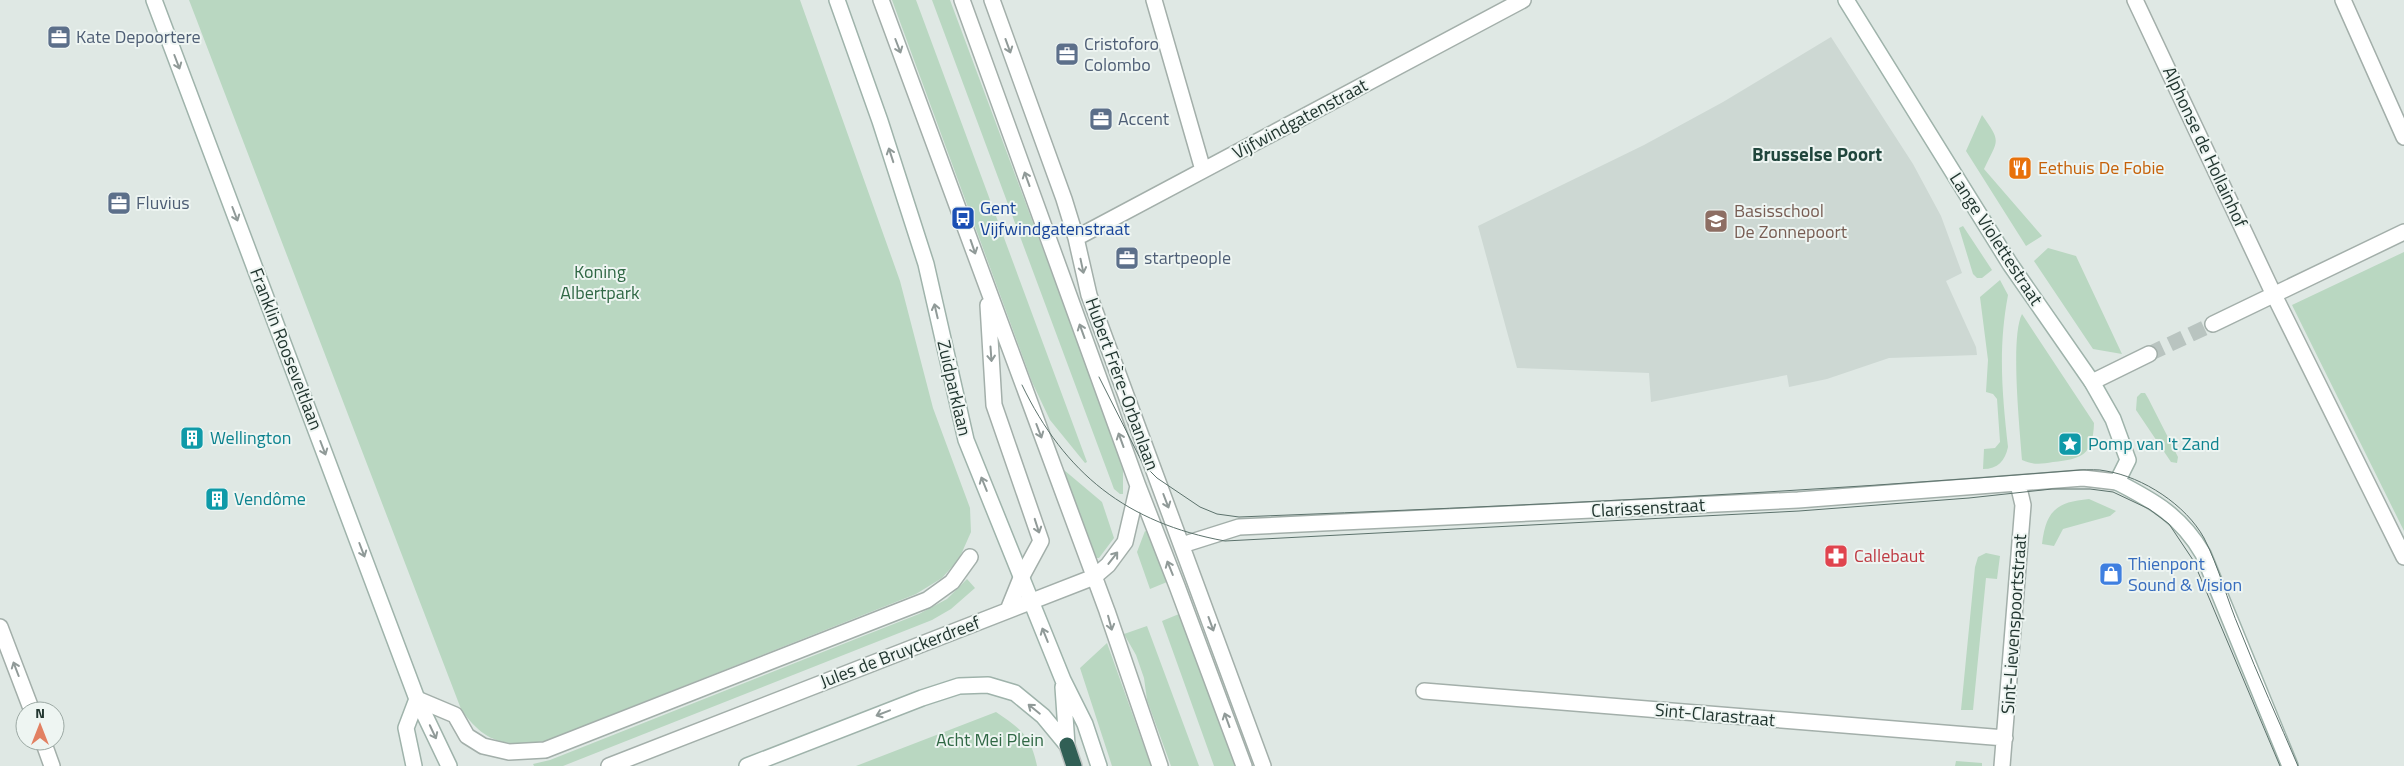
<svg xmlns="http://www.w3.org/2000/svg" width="2404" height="766" font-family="'Titillium Web',sans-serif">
<rect width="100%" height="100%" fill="#dfe8e4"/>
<path fill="#cdd8d3" d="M1831,37L1913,164L1941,216L1962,273L1946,281L1976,347L1977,355L1889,358L1827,379L1789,387L1787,375L1651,402L1649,373L1517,368L1478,226L1644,145L1723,102Z"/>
<path fill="#b9d7c1" d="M189,0H800L900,281L933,408L970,508L971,532L959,559L942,578L916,594L545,741C506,747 485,744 461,709Z
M892,0H916L1087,462L1085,463L1050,420L1032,382Z
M932,0H950L1123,464V494H1120L1114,489Z
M1982,115C2002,143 1998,139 1984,169L2042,236L2026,246L1966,151Z
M1963,226L1992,270L1982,278H1977L1973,274L1959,228Z
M2048,248L2076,256L2122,354L2093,349L2034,261Z
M2404,252V531L2292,305Z
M2000,280L2008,295C1998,348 2002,393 2008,447C2005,461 1998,469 1983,469L1984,449L1995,448L2000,442L1997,399L1993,394L1986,392L1988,360L1980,297Z
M2022,314L2094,423C2093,455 2082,459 2053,462C2041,464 2033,465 2022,460C2020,431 2010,337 2022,314Z
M2141,393H2145L2148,398L2178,457L2177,463L2171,462L2136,410L2137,397Z
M1064,470L1102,502L1114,538L1099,558H1095Z
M2089,499L2116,511L2110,516L2063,529L2054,546L2042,544C2046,511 2056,502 2089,499Z
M1145,531L1148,532L1167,582L1150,589L1137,552Z
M1986,553L2000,556L1997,579L1986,578L1973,710H1961L1975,567L1978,557Z
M967,579L975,588L951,609L932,620L563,766H534L533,764L550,760L919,614L947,599Z
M1179,614L1235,766H1214L1162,621Z
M1147,626L1199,766H1171L1147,700L1144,678L1136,655L1124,634Z
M1107,643L1151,766H1112L1080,668Z
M996,712C1021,729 1031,736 1037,766H856Z
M1956,761L1982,763V766H1955Z"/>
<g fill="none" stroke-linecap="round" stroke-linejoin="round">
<path stroke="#b9c4c0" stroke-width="15" stroke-dasharray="15 8" stroke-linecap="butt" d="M2149,354L2213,324"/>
<g stroke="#a3afaa" stroke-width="18">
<path id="lane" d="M881,0L1107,611L1160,766
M962,0L1138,486L1177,586L1244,766
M988,305L994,405L1041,541L1021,578L1008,610
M417,699L455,715L467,736L483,746L509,752L545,750L927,600L952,582L970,557
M609,766L1094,577L1108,565L1125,542L1138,486"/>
</g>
<g stroke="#a3afaa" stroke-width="18">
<path id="street" d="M992,0L1064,199L1076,238L1089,295L1263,766
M1154,0L1203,170
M2135,0L2274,295L2404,557
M2343,0L2404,137
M1076,238L1523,0
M2213,324L2404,232
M2092,382L2149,354
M1182,545L1239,527L1798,500L2083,478L2117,482
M0,627L32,711
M1424,691L2005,738
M43,741L52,766
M2002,766L2023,505L2018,484"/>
</g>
<g stroke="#9fb3ab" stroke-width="18">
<path id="secondary" d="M154,0L417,699L449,766
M837,0L880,121L926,264L966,440L1063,680L1085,724L1099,766
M1846,0L2010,264L2092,382L2113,419L2128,460L2117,482C2154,501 2181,516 2203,554L2290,766
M1063,687L1067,745
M414,766L406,728L417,699
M747,766L922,698L959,686L988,685L1015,693L1043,716L1067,745"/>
</g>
<g stroke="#bdc3c1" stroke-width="18">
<path id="highway" d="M1067,745L1074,766"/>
</g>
<use href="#lane" stroke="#fff" stroke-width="15"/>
<use href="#street" stroke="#fff" stroke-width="15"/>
<use href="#secondary" stroke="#fff" stroke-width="15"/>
<use href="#highway" stroke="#315f55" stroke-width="15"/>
<path stroke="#5c726c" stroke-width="1" d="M1099,377L1143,464L1157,478L1200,507L1217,514L1239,517C1520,506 1800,493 2080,470C2089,470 2098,469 2106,471C2143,477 2186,505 2204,538C2219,567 2227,600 2240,630C2258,676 2279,721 2298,766
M1022,385C1065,474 1127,523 1225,541L1799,511L1969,498L2052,489H2090L2113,492L2149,509L2169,524L2193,560L2280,766"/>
</g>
<defs><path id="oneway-shaft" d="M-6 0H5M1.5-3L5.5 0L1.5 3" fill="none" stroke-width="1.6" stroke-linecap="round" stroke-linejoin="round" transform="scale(1.25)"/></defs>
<g stroke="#909a98">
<use href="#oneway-shaft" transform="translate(898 46) rotate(69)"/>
<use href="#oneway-shaft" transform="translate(1008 46) rotate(70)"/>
<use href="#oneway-shaft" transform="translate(177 62) rotate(69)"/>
<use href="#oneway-shaft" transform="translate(891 155) rotate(-108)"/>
<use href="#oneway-shaft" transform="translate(1027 179) rotate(-110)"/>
<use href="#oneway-shaft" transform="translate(235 214) rotate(69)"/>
<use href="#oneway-shaft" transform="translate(973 247) rotate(71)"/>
<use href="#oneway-shaft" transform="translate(1082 266) rotate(78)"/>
<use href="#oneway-shaft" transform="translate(936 311) rotate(-103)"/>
<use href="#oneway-shaft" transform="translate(1082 331) rotate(-110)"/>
<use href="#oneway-shaft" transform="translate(991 354) rotate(86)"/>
<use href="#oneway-shaft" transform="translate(1039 431) rotate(69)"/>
<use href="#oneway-shaft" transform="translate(1121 440) rotate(-110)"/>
<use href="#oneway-shaft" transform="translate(323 448) rotate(69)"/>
<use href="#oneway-shaft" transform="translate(984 484) rotate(-112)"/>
<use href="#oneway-shaft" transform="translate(1166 501) rotate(69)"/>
<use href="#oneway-shaft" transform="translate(1037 526) rotate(72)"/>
<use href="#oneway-shaft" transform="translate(362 550) rotate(69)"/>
<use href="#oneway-shaft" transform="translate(1113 558) rotate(-52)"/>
<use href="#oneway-shaft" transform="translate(1170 568) rotate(-112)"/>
<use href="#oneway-shaft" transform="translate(1110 623) rotate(75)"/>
<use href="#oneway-shaft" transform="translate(1211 624) rotate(70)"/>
<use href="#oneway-shaft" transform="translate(1045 635) rotate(-112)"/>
<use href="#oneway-shaft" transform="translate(16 669) rotate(-111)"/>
<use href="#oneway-shaft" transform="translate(1034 709) rotate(-141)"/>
<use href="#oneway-shaft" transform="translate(883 713) rotate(159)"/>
<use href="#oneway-shaft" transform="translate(1227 720) rotate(-110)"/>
<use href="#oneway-shaft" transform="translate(433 732) rotate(65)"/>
</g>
<defs>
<g id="office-square" transform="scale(1.25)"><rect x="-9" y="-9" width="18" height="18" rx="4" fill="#5c6f8a" stroke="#eef5f2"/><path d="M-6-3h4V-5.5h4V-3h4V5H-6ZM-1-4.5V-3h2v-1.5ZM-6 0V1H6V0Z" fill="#fff"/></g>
<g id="restaurant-square" transform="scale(1.25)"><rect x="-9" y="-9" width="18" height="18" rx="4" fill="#e8710a" stroke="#eef5f2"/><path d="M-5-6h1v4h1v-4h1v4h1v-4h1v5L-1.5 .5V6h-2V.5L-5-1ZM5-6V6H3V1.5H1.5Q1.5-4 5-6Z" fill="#fff"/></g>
<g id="bus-square" transform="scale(1.25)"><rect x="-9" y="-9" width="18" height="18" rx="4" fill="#1a4fb4" stroke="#eef5f2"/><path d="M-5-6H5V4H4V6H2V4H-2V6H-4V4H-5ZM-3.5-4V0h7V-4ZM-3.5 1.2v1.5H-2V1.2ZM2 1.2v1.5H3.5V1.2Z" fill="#fff"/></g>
<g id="school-square" transform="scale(1.25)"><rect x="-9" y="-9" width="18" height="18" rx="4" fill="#8d6e63" stroke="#eef5f2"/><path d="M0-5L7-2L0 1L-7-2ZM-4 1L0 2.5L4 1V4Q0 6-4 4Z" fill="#fff"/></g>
<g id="building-square" transform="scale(1.25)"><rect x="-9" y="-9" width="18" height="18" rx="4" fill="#0f9aa8" stroke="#eef5f2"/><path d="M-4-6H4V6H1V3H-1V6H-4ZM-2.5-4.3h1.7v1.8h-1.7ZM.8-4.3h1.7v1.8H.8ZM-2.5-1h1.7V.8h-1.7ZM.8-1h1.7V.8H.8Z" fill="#fff"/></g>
<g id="sight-square" transform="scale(1.25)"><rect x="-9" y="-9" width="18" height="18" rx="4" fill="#0f9aa8" stroke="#eef5f2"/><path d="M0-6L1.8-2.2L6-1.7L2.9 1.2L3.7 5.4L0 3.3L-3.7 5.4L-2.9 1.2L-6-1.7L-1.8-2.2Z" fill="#fff"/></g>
<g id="pharmacy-square" transform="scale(1.25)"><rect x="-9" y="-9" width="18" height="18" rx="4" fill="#e0444e" stroke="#eef5f2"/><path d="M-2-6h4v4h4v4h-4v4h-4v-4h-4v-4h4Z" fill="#fff"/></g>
<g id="shop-square" transform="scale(1.25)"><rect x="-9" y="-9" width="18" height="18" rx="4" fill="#3f7fe0" stroke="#eef5f2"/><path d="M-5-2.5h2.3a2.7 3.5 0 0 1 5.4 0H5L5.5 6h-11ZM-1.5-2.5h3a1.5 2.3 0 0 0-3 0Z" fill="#fff"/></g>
</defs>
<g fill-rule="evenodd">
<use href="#office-square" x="59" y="37"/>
<use href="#office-square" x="1067" y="54"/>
<use href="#office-square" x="1101" y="119"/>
<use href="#restaurant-square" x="2020" y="168"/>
<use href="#office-square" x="119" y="203"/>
<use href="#bus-square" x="963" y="218"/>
<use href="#school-square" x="1716" y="221"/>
<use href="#office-square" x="1127" y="258"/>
<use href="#building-square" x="192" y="438"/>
<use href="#sight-square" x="2070" y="444"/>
<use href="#building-square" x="217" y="499"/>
<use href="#pharmacy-square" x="1836" y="556"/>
<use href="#shop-square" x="2111" y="574"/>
</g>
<g text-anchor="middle" stroke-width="4" stroke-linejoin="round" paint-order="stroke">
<g font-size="18" fill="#4e5e75" stroke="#eef5f2" text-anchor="start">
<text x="76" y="43">Kate Depoortere</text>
<text x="1084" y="50">Cristoforo<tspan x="1084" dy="21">Colombo</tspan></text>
<text x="1118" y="125">Accent</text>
<text x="136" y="209">Fluvius</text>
<text x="1144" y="264">startpeople</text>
</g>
<g font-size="18" fill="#223630" stroke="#eef5f2">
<text transform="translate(1300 119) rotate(-28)" y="6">Vijfwindgatenstraat</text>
<text transform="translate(2205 147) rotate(65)" y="6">Alphonse de Hollainhof</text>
<text transform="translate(1996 239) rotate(57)" y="6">Lange Violettestraat</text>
<text transform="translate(286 349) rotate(69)" y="6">Franklin Rooseveltlaan</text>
<text transform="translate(1122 384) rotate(70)" y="6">Hubert Frère-Orbanlaan</text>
<text transform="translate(954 388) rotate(77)" y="6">Zuidparklaan</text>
<text transform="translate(1648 508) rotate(-3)" y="6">Clarissenstraat</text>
<text transform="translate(2014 624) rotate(-86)" y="6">Sint-Lievenspoortstraat</text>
<text transform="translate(900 652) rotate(-21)" y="6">Jules de Bruyckerdreef</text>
<text transform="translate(1715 715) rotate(5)" y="6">Sint-Clarastraat</text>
</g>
<g font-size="18" fill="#c56008" stroke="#eef5f2" text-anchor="start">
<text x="2038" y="174">Eethuis De Fobie</text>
</g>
<g font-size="18" fill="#164399" stroke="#eef5f2" text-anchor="start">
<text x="980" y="214">Gent<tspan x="980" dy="21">Vijfwindgatenstraat</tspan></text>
</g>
<g font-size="18" fill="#785e54" stroke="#eef5f2" text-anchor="start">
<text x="1734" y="217">Basisschool<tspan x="1734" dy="21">De Zonnepoort</tspan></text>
</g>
<g font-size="18" fill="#306845" stroke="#eef5f2">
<text x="600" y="278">Koning<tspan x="600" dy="21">Albertpark</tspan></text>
<text x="990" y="746">Acht Mei Plein</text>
</g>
<g font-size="18" fill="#0d838f" stroke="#eef5f2" text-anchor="start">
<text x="210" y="444">Wellington</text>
<text x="2088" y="450">Pomp van 't Zand</text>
<text x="234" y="505">Vendôme</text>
</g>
<g font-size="18" fill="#be3a42" stroke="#eef5f2" text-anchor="start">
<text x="1854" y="562">Callebaut</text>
</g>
<g font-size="18" fill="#366cbe" stroke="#eef5f2" text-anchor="start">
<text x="2128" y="570">Thienpont<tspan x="2128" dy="21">Sound &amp; Vision</tspan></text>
</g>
<g font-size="19" font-weight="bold" fill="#20463c" stroke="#eef5f2">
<text x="1817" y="161">Brusselse Poort</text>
</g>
</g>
<g transform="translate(40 726)"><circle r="24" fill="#eef5f2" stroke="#9ca9a4"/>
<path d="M0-4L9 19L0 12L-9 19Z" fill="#e28062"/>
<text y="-8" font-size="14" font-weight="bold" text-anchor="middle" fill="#223630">N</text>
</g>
</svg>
